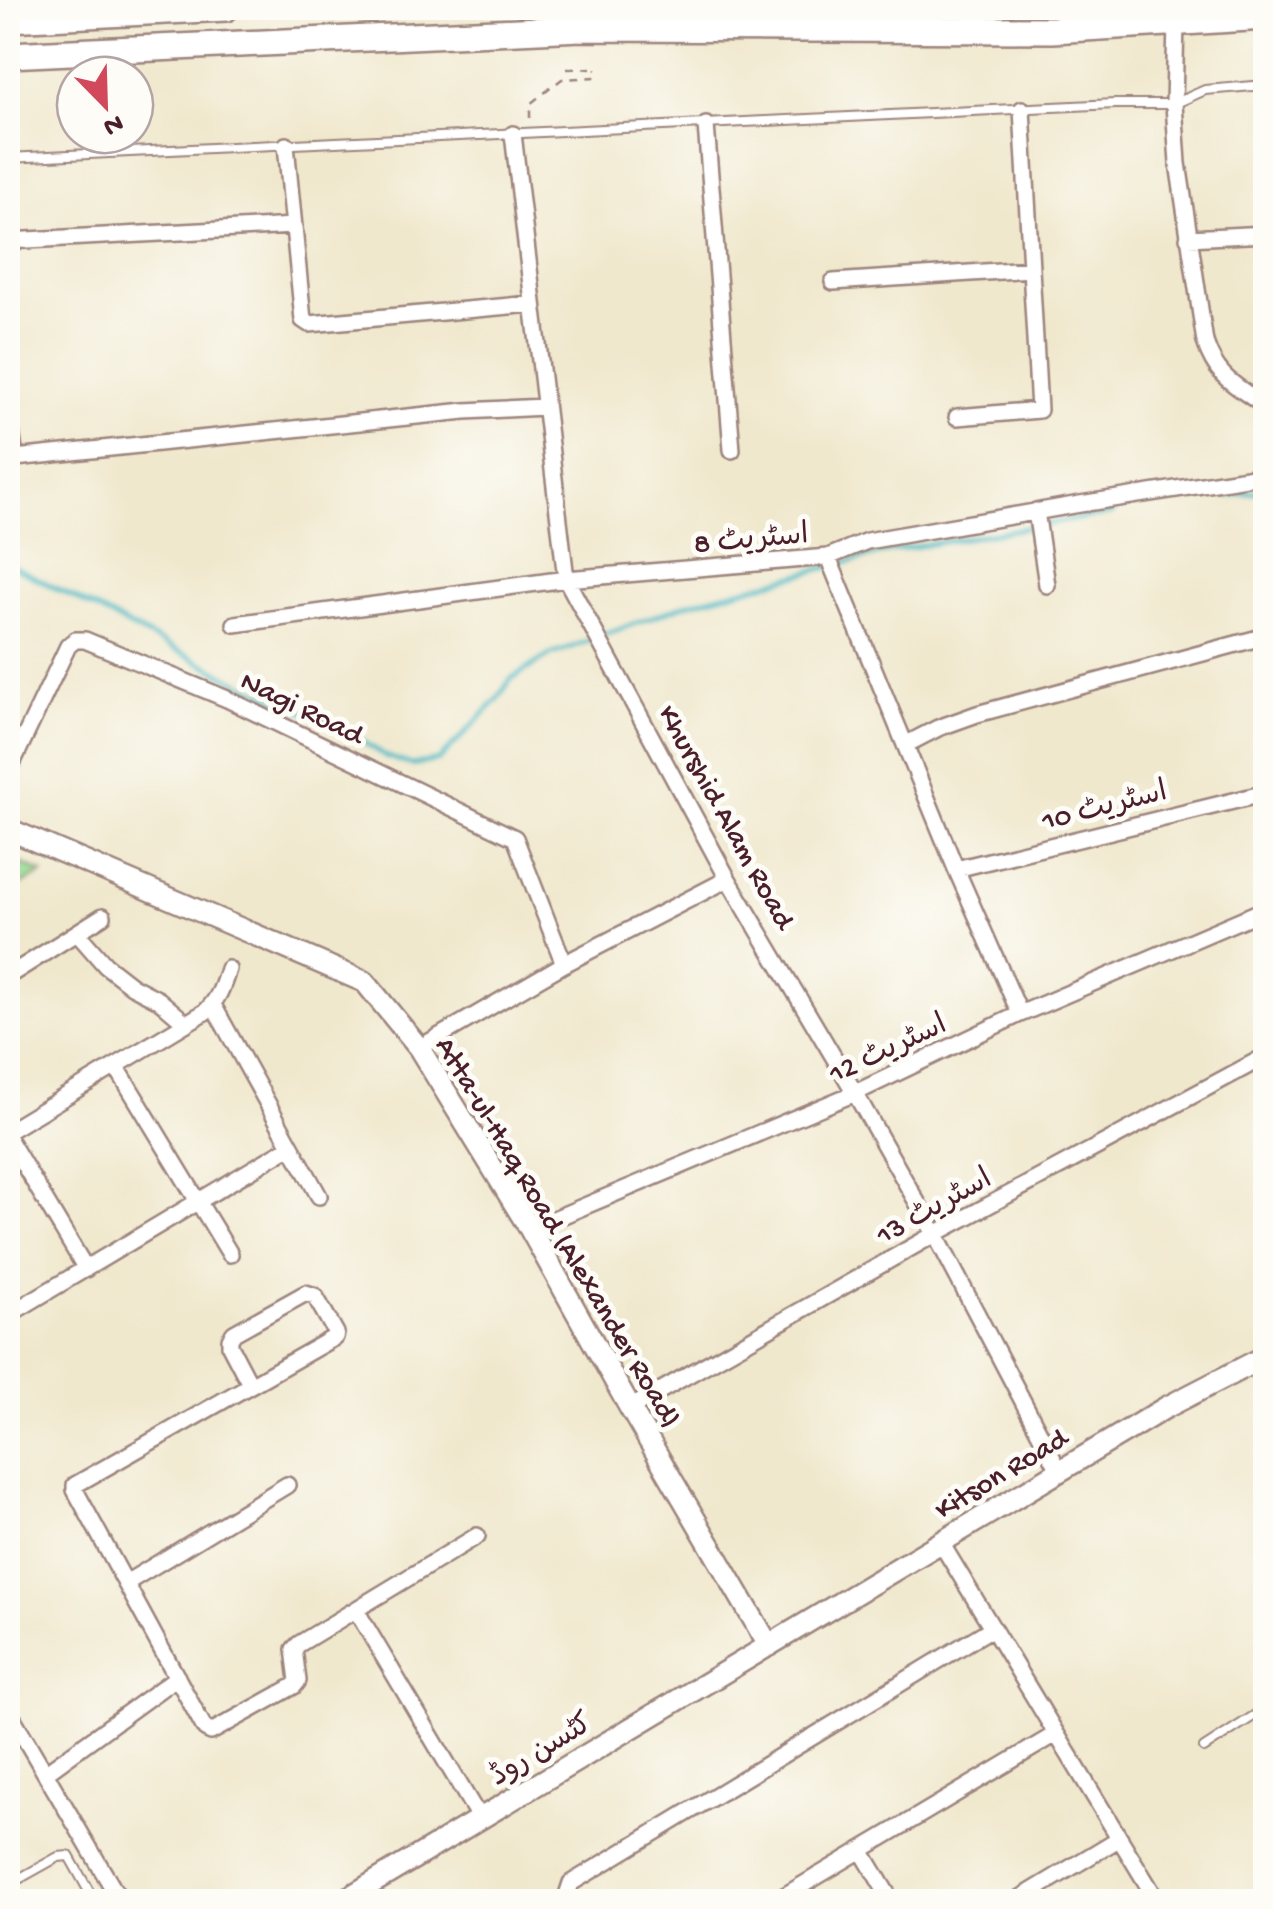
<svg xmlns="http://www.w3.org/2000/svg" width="1273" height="1909" font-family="'Gochi Hand','Playpen Sans Arabic',sans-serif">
<rect width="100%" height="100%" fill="#fdfcf7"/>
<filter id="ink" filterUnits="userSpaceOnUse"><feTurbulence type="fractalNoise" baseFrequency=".01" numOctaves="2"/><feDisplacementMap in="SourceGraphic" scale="20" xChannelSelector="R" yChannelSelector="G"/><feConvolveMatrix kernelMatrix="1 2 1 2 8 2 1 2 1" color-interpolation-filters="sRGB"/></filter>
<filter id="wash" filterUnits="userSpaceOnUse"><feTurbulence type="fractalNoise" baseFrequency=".0048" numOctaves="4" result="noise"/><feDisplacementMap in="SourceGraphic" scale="40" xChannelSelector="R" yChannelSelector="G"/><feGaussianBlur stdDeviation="2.25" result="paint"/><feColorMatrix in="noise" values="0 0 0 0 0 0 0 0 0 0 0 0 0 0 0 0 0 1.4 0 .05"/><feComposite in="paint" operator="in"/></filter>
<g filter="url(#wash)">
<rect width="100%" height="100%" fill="#f0e8cd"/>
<path fill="#96db93" stroke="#707d5f" stroke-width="2.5" d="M8,858L43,873L8,892Z"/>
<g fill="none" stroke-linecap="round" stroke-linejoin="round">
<path stroke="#49b8c1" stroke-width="5" d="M1226,496L1266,490
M8,567L11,565L246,686L346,730L385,756L412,765L439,760L496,701L511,679L550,655L690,603L890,551L1113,513"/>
</g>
</g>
<g filter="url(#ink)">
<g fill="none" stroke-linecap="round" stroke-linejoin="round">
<g stroke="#9d847c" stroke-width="12">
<path id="service" d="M8,158L1115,104H1174L1205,90L1266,85
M1204,1748L1266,1708
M8,1885L58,1857L69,1856L95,1902"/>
</g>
<g stroke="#9d847c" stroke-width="20">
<path id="minor" d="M1176,22L1174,104L1178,163L1205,342C1217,379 1237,386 1266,407
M706,125L732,450
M513,134L566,579L728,879L855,1093L935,1234L1060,1472
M286,145L303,320L309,324L532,304
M1188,238L1266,234
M8,241L294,226
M833,282L1031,269
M8,409L15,458
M957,417L1039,410L1022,109
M8,453L15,458L465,411L544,407
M1036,511L1047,585
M828,557L956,869L1020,1014
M235,624L566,579L828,557L867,541L1080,504L1266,475
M905,745L938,728L977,714L1266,636
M8,772L68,646L75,640H85L227,699L515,838L564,964
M956,869L1266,793
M78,934L105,965L132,986L159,1000L186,1023
M8,976L103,916
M213,1005L319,1196
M419,1048L564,964L728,879
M116,1066L230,1254
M8,1131L205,1012C218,1000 223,986 228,969
M8,1138L86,1269
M530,1229L855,1093L1020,1014L1266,909
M8,1315L291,1146
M250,1384L230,1346V1339L234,1333L306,1293L315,1296L336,1333L335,1337L75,1485V1490L205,1729L211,1732L294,1686L298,1681L294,1649L299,1644L477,1536
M630,1408L935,1234L1266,1056
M941,1543L1158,1902
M126,1583L287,1485
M356,1610L480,1819
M8,1710L121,1902
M45,1773L177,1677
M861,1850L892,1902
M574,1902L568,1892L571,1883L992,1628
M774,1902L1056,1734
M1014,1902L1120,1838"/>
</g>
<g stroke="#9d847c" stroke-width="25">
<path id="tertiary" d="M8,829L365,982L419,1048L530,1229L630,1408L769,1646
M341,1902L1165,1408L1266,1356"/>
</g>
<g stroke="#9d847c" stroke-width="30">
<path id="trunk" d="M731,13L916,8
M8,19L226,8
M8,55L581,28L1052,30L1266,17"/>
</g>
<path stroke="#9d847c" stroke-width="2.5" stroke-dasharray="8 8" stroke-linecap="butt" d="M567,69L594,68
M530,118V104L562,79L596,77V68"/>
<use href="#service" stroke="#fff" stroke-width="8"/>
<use href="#minor" stroke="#fff" stroke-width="15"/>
<use href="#tertiary" stroke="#fff" stroke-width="20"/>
<use href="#trunk" stroke="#fff" stroke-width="25"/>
</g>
</g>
<g text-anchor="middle" stroke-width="10" stroke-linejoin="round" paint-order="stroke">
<g font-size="30" fill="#4a1f2b" stroke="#fdfcf7">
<text transform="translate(751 537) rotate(-5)" y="10">اسٹریٹ 8</text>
<text transform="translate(303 706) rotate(26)" y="10">Nagi Road</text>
<text transform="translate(1104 804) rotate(-14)" y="10">اسٹریٹ 10</text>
<text transform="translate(728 816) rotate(61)" y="10">Khurshid Alam Road</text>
<text transform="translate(887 1047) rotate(-25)" y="10">اسٹریٹ 12</text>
<text transform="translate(933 1205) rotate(-29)" y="10">اسٹریٹ 13</text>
<text transform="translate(560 1231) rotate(59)" y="10">Atta-ul-Haq Road (Alexander Road)</text>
<text transform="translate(1000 1472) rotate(-31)" y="10">Kitson Road</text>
<text transform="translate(540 1748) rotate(-31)" y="10">کٹسن روڈ</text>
</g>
</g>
<rect width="1273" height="1909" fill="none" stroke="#fdfcf7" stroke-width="40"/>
<g transform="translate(105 105) rotate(157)"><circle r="48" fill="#fdfcf7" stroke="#b5a4a5" stroke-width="2.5"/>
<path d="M0-8L18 38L0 25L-18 38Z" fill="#d1495b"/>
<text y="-15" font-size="28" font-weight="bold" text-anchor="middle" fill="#4a1f2b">N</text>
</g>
</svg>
